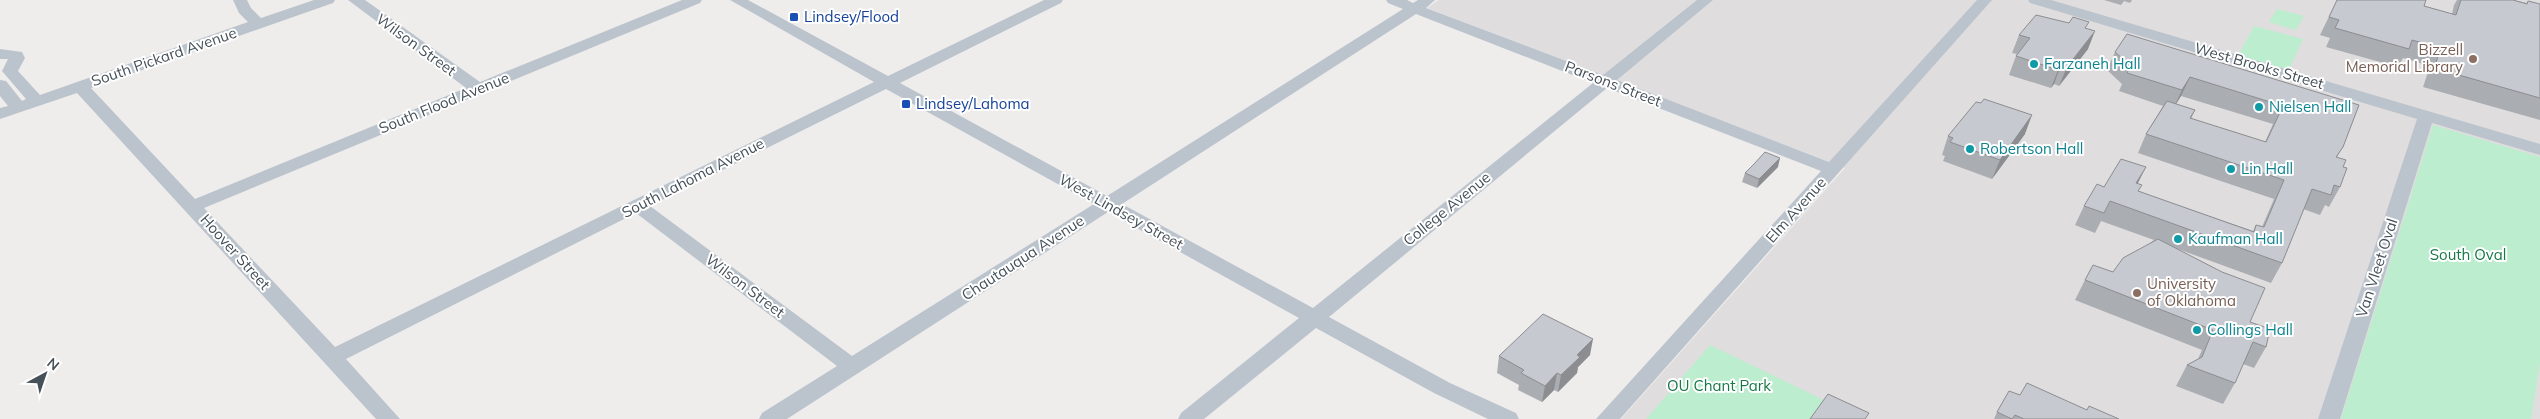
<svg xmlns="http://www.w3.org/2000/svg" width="2540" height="419" font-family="Mulish,sans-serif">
<rect width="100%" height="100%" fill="#efecec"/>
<path fill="#e0ddde" d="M1439,0H2540V419H1621L1845,168L1427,8Z"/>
<path fill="#bbedce" d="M2277,9L2304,16L2296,30L2269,22Z
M2254,26L2303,39L2289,70L2238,56Z
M2433,125L2540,157V363L2531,419H2341Z
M1710,345L1828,402L1815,419H1646Z"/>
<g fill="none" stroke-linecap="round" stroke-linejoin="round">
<path fill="#bbc4cc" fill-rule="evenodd" d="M233,0H247L251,8L261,18L314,0H335L333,3L91,88L195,199L466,88L348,0H365L480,82L682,0H702L700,3L204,208L335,347L874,82L730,0H748L888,76L1044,0H1063L1061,3L900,83L1107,196L1403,9L1388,3L1386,0H1407L1413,3L1418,0H1435L1426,8L1603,75L1697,0H1713L1617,80L1829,162L1977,0H1992L1620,419H1596L1821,171L1607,88L1329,317L1450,383L1516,413L1519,419H1488L1434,393L1316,328L1204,419H1178L1181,413L1299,318L1108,212L787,419H759L762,413L837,366L636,213L346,359L400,419H376L77,93L0,119V108L8,106L0,96V80L6,81L22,101L26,99L2,71L8,59H0V49L22,52L25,58L18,71L40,95L248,22L239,13ZM1416,14L1593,83L1313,308L1122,204ZM886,89L1094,204L852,356L650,206Z
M2028,0H2051L2540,144V155L2432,123L2340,419H2318L2417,119L2030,3Z"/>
</g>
<path fill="#aaadb2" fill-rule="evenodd" d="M2104,0H2132L2130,3L2124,1L2121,5Z
M2337,0H2426L2424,6L2452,14L2454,5L2457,0H2513L2527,3L2528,1L2540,4V120L2423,87L2430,66L2403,58L2398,67L2326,47L2330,38L2320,35Z
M2087,28L2088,49L2059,86L2054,84L2051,88L2009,75L2016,56L2017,54L2012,53L2019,35Z
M2115,52L2359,105L2343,147L2337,157L2343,167L2340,187L2329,207L2325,205L2320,215L2303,209L2282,263L2271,283L2178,249L2250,322L2266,347L2254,368L2243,364L2235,383L2223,404L2176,386L2187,365L2198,359L2202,350L2075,300L2085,280L2113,272L2154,240L2101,221L2095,233L2075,225L2084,206L2104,187L2138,184L2139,192L2253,231L2256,225L2262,227L2274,199L2138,153L2146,134L2163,106L2119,91L2122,84L2107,70ZM2181,96L2273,124L2265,142L2191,119L2195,110L2176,104Z
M2025,134L1992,179L1943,161L1945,156L1942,155L1948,136Z
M1778,167L1757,188L1742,182L1745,173Z
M1590,355L1578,367L1577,373L1558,392L1554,390L1542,402L1518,390L1519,385L1497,373L1499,356Z
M2020,395L2087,410L2119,419H1994L1997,412Z"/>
<path fill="#8b8d91" d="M2095,31L2088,49L2059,86L2067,67Z
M2061,65L2054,84L2051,88L2058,70Z
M2190,77L2181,96L2173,109L2182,90Z
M2032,115L2025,134L1992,179L2000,160Z
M1780,158L1778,167L1757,188L1759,179Z
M2146,167L2136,187V183Z
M1593,339L1590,355L1578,367L1577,373L1558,392L1561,375L1577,355Z
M1557,373L1554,390L1542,402L1545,386Z"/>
<path fill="#c6c9cf" stroke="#8b8d91" d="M2337,0H2426L2424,6L2456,15L2461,0H2513L2527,4L2528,1L2540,4V98L2434,68L2441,48L2412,40L2409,49L2335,28L2339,20L2329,17Z
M2036,15L2069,23L2073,17L2089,22L2085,28L2095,31L2067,67L2061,65L2058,70L2016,56L2030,38L2019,35Z
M2127,34L2359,105L2343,147L2336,157L2346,160L2343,167L2347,168L2340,187L2334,185L2331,195L2312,189L2282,263L2110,201L2104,213L2084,206L2097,184L2104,187L2121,159L2146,167L2136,183L2142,185L2138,191L2254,232L2256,225L2264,227L2284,180L2146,134L2167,101L2195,110L2190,118L2266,142L2283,106L2190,77L2182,90L2127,73L2131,66L2115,52Z
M1984,99L2032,115L2000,160L1950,142L1953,138L1948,136L1976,102L1981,103Z
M1765,152L1780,158L1759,179L1745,173L1754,164Z
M2158,239L2222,272L2265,288L2250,322L2270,329L2266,347L2253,342L2235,383L2187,365L2202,357L2213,330L2085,280L2093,265L2113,272L2123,258Z
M1543,314L1593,339L1577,355L1580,357L1561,375L1557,373L1545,386L1521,373L1524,370L1499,356Z
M2027,383L2087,410L2089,406L2119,419H2024L2015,415L2012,419L1997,412L2009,391L2020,395Z
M1828,394L1869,413L1865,419H1810Z"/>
<g fill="#1a4fb4" stroke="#fff" stroke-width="2">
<rect x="789" y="12" width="10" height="10" rx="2.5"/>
<rect x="901" y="99" width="10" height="10" rx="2.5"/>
</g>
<g fill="#8d6e63" stroke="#fff" stroke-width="2">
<circle cx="2473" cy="59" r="5"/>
<circle cx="2137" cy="293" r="5"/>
</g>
<g fill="#0f9aa8" stroke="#fff" stroke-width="2">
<circle cx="2034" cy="64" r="5"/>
<circle cx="2259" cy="107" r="5"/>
<circle cx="1970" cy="149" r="5"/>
<circle cx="2231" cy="169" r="5"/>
<circle cx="2178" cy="239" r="5"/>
<circle cx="2197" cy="330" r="5"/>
</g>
<g text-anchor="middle" stroke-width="4" stroke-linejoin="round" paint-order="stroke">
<g font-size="15" fill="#164399" stroke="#fff" text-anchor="start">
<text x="804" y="22">Lindsey/Flood</text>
<text x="916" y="109">Lindsey/Lahoma</text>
</g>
<g font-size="15" fill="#455059" stroke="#fff">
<text transform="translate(416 45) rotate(36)" y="5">Wilson Street</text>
<text transform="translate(164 57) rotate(-19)" y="5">South Pickard Avenue</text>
<text transform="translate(2259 66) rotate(16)" y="5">West Brooks Street</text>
<text transform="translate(1613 84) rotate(21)" y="5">Parsons Street</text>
<text transform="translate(444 103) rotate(-22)" y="5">South Flood Avenue</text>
<text transform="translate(693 178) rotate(-27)" y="5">South Lahoma Avenue</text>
<text transform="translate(1447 209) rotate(-39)" y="5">College Avenue</text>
<text transform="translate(1796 210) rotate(-48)" y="5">Elm Avenue</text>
<text transform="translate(1121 212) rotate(29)" y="5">West Lindsey Street</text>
<text transform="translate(235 252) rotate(48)" y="5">Hoover Street</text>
<text transform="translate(1023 258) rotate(-33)" y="5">Chautauqua Avenue</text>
<text transform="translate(2377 268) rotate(-72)" y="5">Van Vleet Oval</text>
<text transform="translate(745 286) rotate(37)" y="5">Wilson Street</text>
</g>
<g font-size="15" fill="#785e54" stroke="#fff" text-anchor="end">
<text x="2463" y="55">Bizzell<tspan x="2463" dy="17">Memorial Library</tspan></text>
<text x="2147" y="289" text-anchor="start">University<tspan x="2147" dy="17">of Oklahoma</tspan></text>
</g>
<g font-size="15" fill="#0d838f" stroke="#fff" text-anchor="start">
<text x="2044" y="69">Farzaneh Hall</text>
<text x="2269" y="112">Nielsen Hall</text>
<text x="1980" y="154">Robertson Hall</text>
<text x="2241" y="174">Lin Hall</text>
<text x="2188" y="244">Kaufman Hall</text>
<text x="2207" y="335">Collings Hall</text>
</g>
<g font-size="15" fill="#197848" stroke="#fff">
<text x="2468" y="260">South Oval</text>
<text x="1719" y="391">OU Chant Park</text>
</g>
</g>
<g transform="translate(45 374) rotate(40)" stroke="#ffffff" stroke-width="4" paint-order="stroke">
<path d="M0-4L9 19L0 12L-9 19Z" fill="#455059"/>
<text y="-8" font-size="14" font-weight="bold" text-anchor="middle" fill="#455059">N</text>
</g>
</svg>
